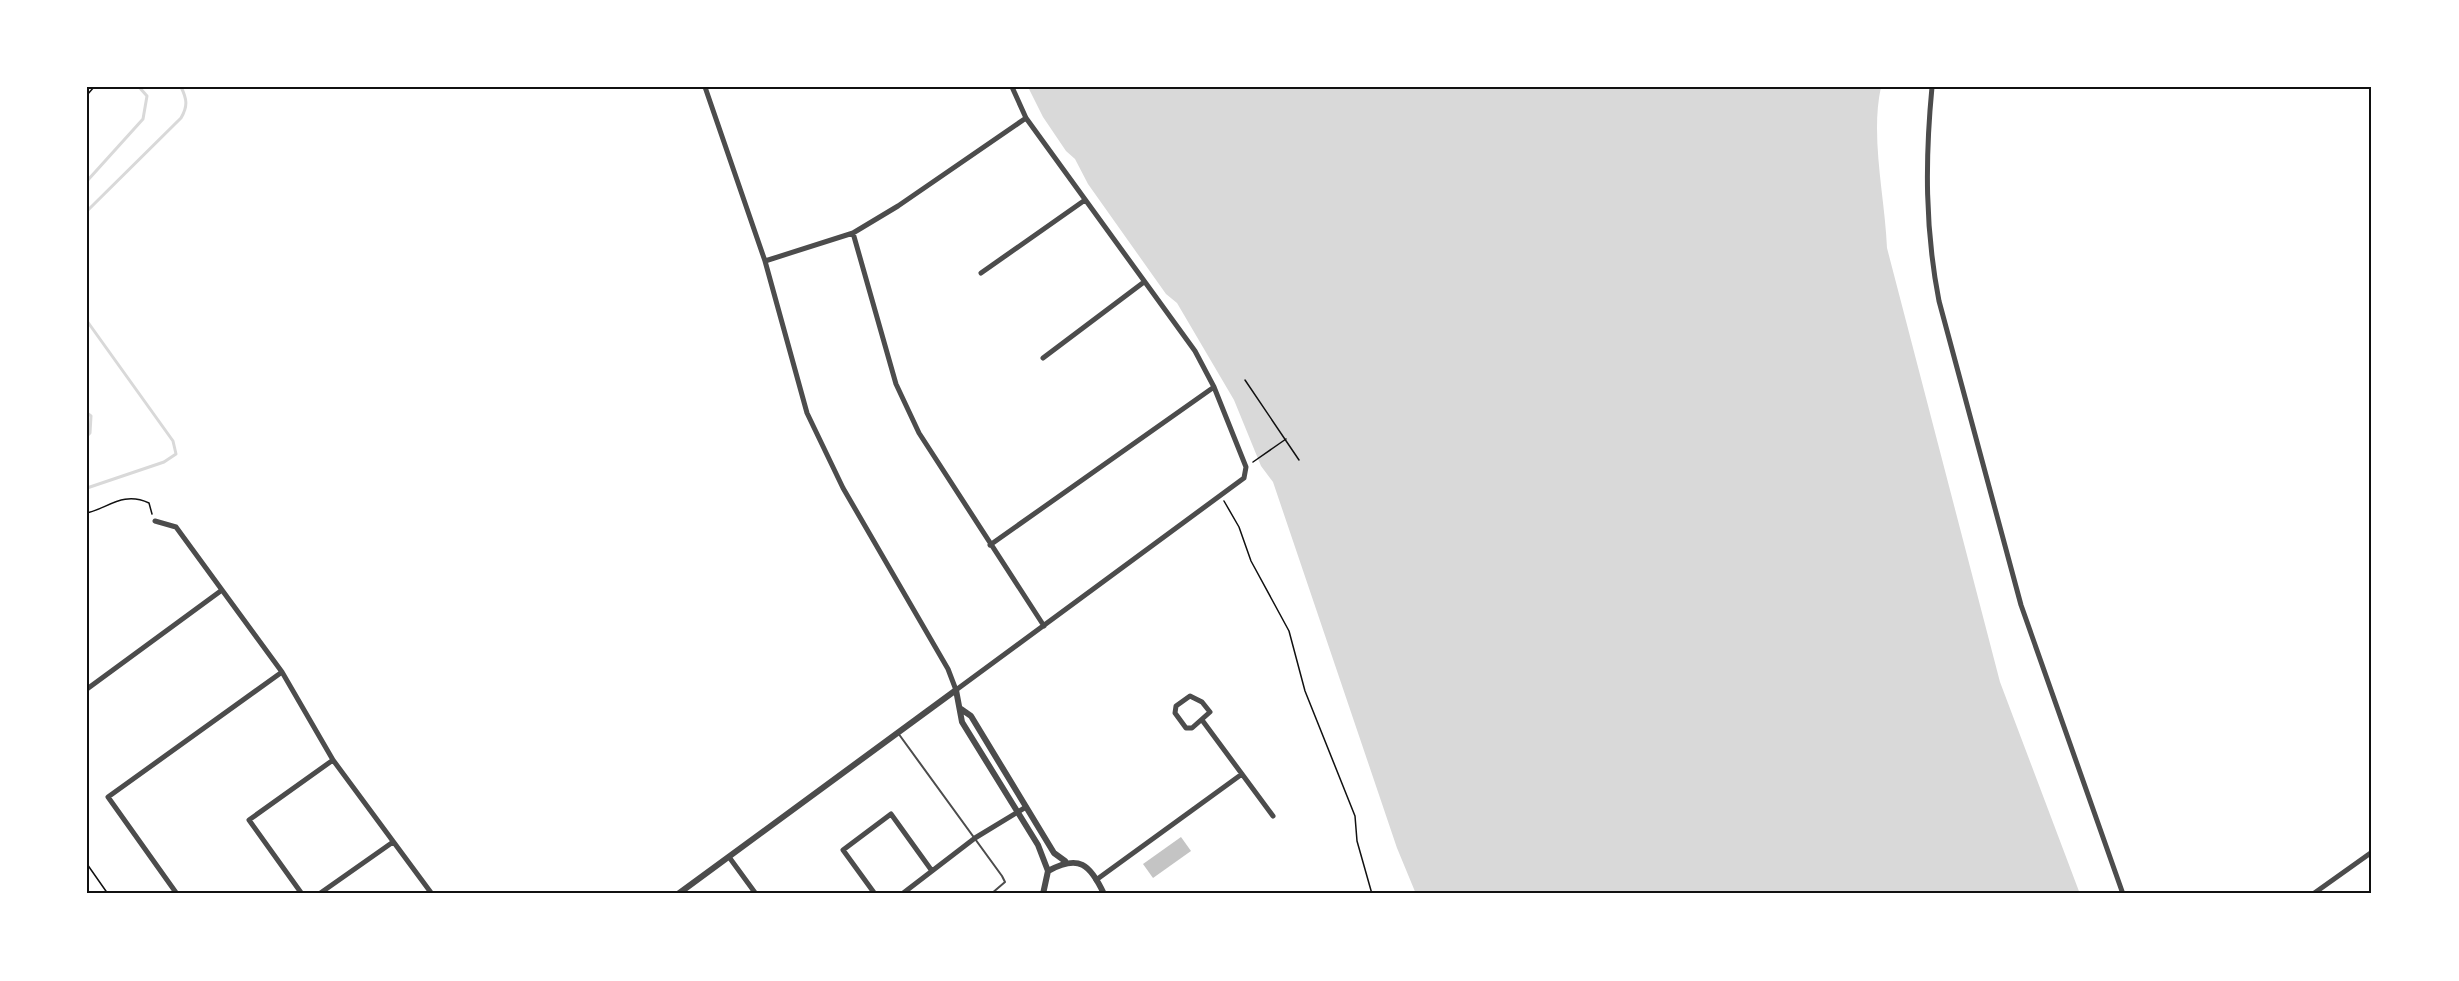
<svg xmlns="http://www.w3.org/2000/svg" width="2459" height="981" font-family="Cabin,sans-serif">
<rect width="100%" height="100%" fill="#fff"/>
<path fill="#d9d9d9" d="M1028,87H1881C1870,137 1885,197 1887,248L2000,682L2080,894H1416L1397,848L1273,482L1261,466L1234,400L1177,303L1166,294L1088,184L1075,159L1066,151L1043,117Z"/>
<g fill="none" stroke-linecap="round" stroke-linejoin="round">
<path stroke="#d9d9d9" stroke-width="3" d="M87,181L143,119L147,96L139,87
M87,211L181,118C188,106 187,99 181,87
M87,321L173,441L176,454L164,462L87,488
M87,413L91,416L90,433L87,436
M87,891L88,894"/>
</g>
<path fill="#c4c4c4" d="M1181,837L1191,851L1153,878L1143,864Z"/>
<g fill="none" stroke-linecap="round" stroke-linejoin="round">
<path stroke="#111" stroke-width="1.5" d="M87,95L94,87
M1245,380L1299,460
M1253,462L1286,439
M1224,501L1239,527L1251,561L1289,631L1305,691L1355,816L1357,841L1372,894
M87,513C108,508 123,491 149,503L152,514
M87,864L108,894"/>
<path stroke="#4c4c4c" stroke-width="2" d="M898,733L1002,876L1005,882L991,894"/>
<path stroke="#4c4c4c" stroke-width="5" d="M705,87L765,261L807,413L843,488L948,669L956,690L1244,478L1246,467L1214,387L1195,351L1026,118L1012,87
M1932,87C1925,160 1925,229 1939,301L2021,605L2123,894
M853,233L896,384L919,433L1044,626
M765,261L853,233L898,206L1026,118
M981,273L1085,200
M1043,358L1144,282
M155,521L176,527L222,590L282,672L333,760L432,894
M990,545L1214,387
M87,689L222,590
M1190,696L1202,702L1210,712L1192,728H1186L1175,713L1176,706Z
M1202,720L1273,816
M729,857L756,894
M1096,880L1242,774
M177,894L108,797L282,672
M302,894L249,820L333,760
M319,894L393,842
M875,894L843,850L891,814L932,871
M902,894L975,838L1026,807
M2313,894L2372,852"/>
<path stroke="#4c4c4c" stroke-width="6" d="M961,709L971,716L1054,853L1065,861
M678,894L956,690L962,722L1038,845L1048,871
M1043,894L1048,871C1079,854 1090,864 1104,894"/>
</g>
<rect width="2459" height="981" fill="none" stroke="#ffffff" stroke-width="177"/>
<rect x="88" y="88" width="2282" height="804" fill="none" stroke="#111" stroke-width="2"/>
</svg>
